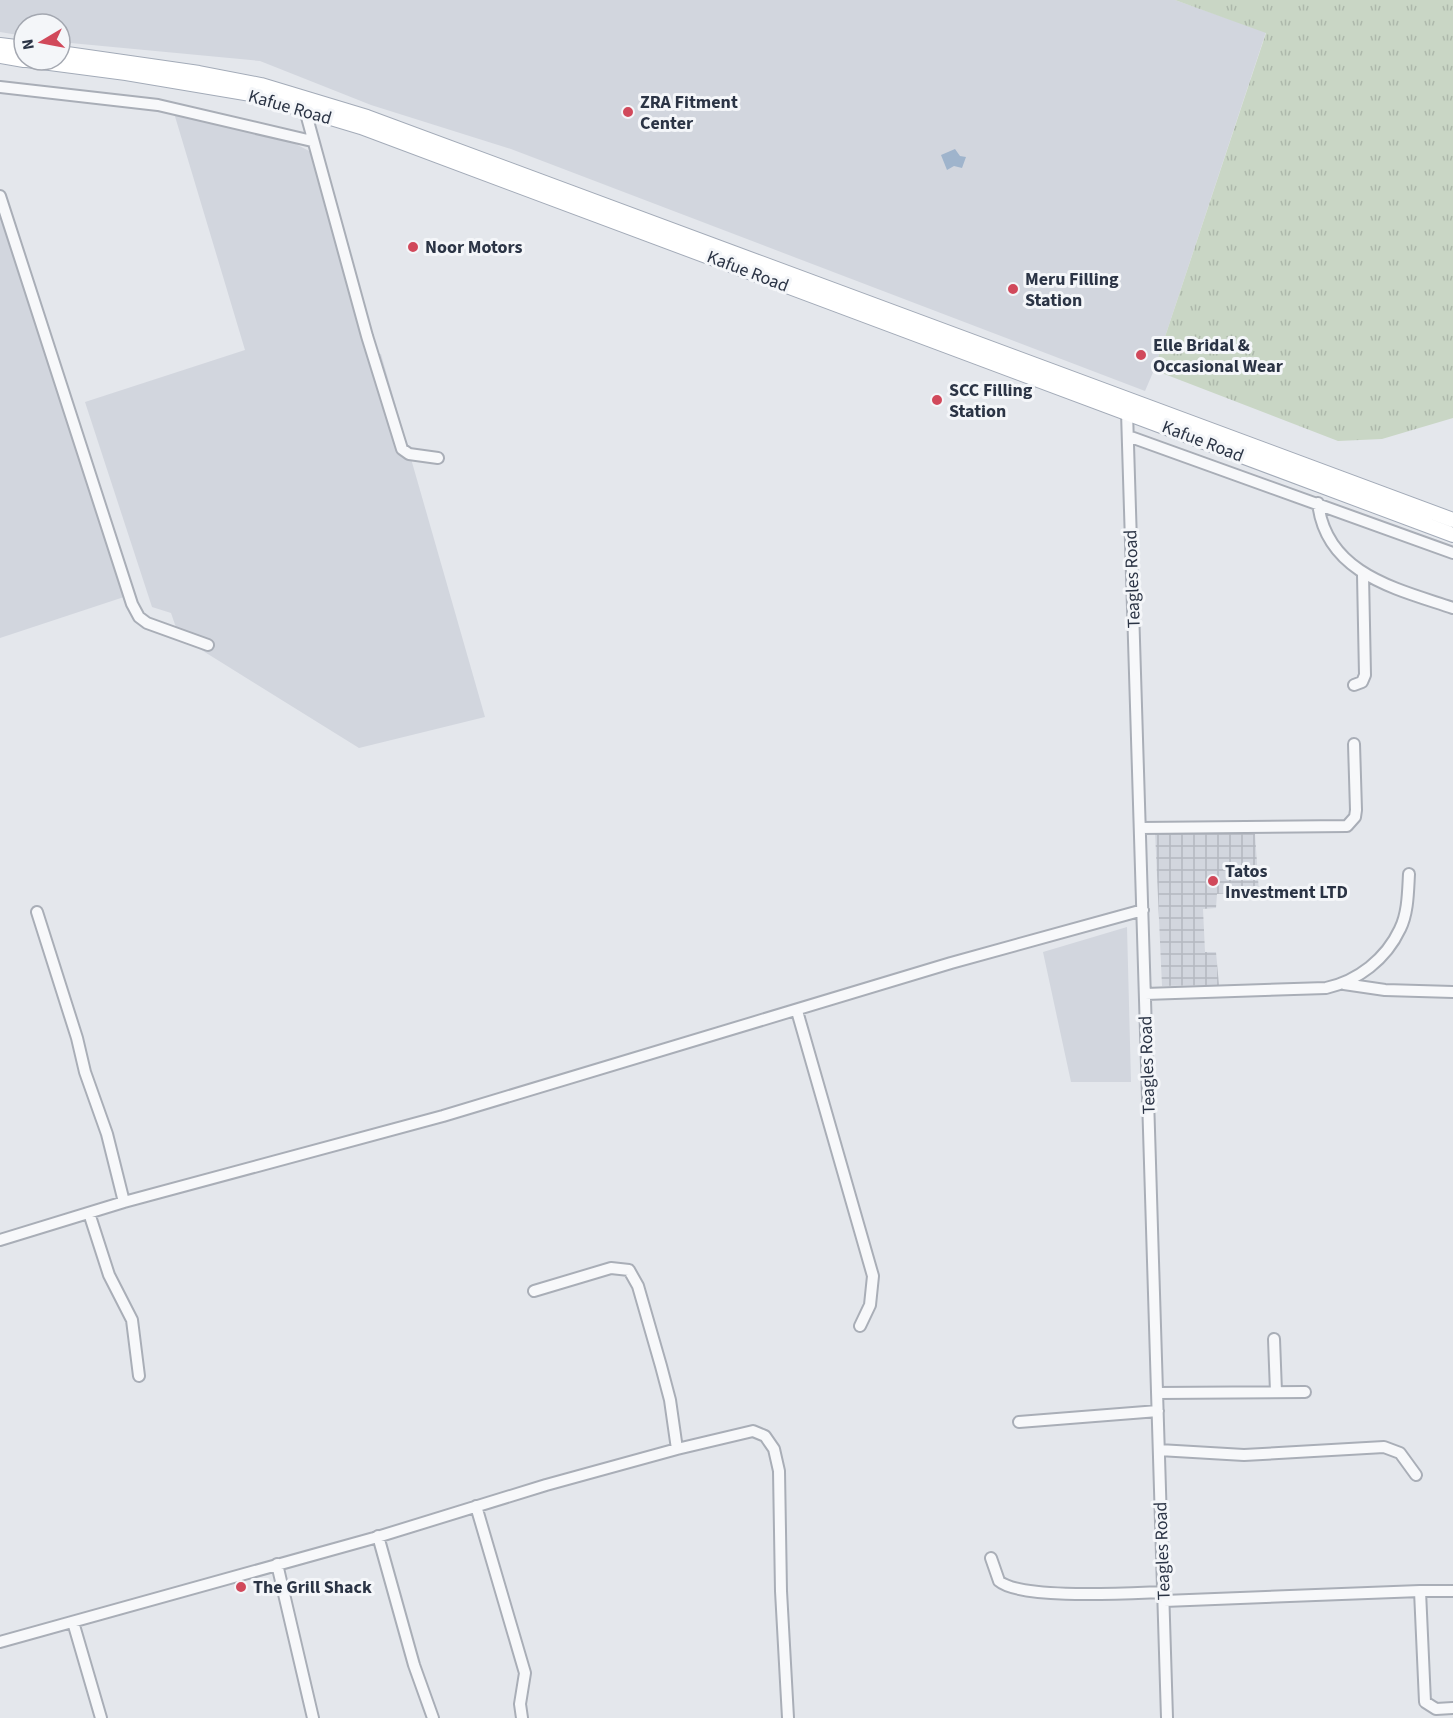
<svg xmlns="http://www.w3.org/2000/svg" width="1453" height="1718" font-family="'Source Sans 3',sans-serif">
<defs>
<pattern id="industrial-grid" width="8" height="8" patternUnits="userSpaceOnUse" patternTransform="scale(1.5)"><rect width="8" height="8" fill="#d2d6de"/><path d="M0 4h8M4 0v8" fill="none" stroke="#b4b8c0"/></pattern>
<pattern id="grass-tufts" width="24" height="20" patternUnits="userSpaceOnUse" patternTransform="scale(1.5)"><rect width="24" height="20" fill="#c9d6c5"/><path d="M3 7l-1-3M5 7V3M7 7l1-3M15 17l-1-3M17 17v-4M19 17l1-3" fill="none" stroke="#adb8ab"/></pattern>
</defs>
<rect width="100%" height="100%" fill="#e4e7ec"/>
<path fill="#d2d6de" d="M0,0H1175L1266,32L1154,370L1145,391L511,149L371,105L260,61L60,42V24H24V36L0,32Z
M171,103L275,133L311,152L367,352L381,354L485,717L359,748L179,636L171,613L152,607L85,402L245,350Z
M0,214L127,596L0,638Z
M1127,927L1131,1082H1071L1043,952Z"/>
<path fill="url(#industrial-grid)" d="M1155,831L1255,834L1259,892L1217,894L1216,908L1203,909L1205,952H1216L1219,985L1162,986Z"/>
<path fill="url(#grass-tufts)" d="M1175,0H1453V418L1382,439L1338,441L1154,370L1266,33Z"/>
<path fill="#9fb4cc" d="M955,149L960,156L966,157L962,168L954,166L947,170L941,155Z"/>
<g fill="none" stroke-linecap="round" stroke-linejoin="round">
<g stroke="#a9aeb7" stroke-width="14">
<path id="minor" d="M0,87L158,105L312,141
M305,110L367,336L402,449L409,454L438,458
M0,196L132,604L139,617L147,623L208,645
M1127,412L1167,1718
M1128,436L1453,553
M1318,503C1326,574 1397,589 1453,608
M1354,685L1362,682L1365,675L1363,575
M1140,828L1347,826L1355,817L1356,810L1354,744
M37,912L77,1038L85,1072L107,1134L124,1202
M1344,984L1385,990L1453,992
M1145,994L1326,988C1358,981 1386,959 1400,929C1408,913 1408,892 1409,874
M797,1011L873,1276L870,1305L860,1326
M89,1213L109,1275L132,1320L139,1376
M0,1240L124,1202L443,1116L951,963L1143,910
M534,1291L611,1268L629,1270L638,1286L661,1366L670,1400L677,1449
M1274,1339L1276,1392
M1157,1393L1305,1392
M1019,1422L1158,1411
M1159,1450L1244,1455L1384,1447L1400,1453L1416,1475
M476,1506L525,1673L520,1704L522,1718
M378,1536L414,1665L433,1718
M991,1558L999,1581C1021,1600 1131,1593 1164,1592
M277,1564L313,1718
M1420,1591H1453
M1164,1601L1420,1591L1425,1702L1436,1709L1453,1708
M73,1622L101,1718
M0,1642L374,1538L546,1485L677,1449L753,1431L765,1436L774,1449L779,1471L781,1591L788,1718"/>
</g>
<g stroke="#a3abb8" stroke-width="16">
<path id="major" d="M0,45L24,48
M60,53L199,73L261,85L367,117L1453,520
M0,56L24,60
M27,60L126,73L251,94L361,127L1453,535"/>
</g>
<use href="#minor" stroke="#f7f8fa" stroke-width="10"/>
<use href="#major" stroke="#fff" stroke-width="14"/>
</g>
<g fill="#d1495b" stroke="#f4f6f9" stroke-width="2">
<circle cx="628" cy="112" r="6"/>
<circle cx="413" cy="247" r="6"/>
<circle cx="1013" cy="289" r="6"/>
<circle cx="1141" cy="355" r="6"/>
<circle cx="937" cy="400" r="6"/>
<circle cx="1213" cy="881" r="6"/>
<circle cx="241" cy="1587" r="6"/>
</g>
<g text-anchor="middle" stroke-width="6" stroke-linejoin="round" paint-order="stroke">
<g font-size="18" font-weight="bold" fill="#2b3445" stroke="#f4f6f9" text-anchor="start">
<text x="640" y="108">ZRA Fitment<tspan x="640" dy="21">Center</tspan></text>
<text x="425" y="253">Noor Motors</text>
<text x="1025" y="285">Meru Filling<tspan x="1025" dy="21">Station</tspan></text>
<text x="1153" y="351">Elle Bridal &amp;<tspan x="1153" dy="21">Occasional Wear</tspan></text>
<text x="949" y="396">SCC Filling<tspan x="949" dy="21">Station</tspan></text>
<text x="1225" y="877">Tatos<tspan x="1225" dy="21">Investment LTD</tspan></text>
<text x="253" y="1593">The Grill Shack</text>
</g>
<g font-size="18" fill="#2b3445" stroke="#f4f6f9">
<text transform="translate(290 107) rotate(16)" y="6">Kafue Road</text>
<text transform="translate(748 271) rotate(21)" y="6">Kafue Road</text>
<text transform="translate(1203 441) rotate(21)" y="6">Kafue Road</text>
<text transform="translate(1132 579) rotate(-92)" y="6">Teagles Road</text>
<text transform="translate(1147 1065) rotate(-92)" y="6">Teagles Road</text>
<text transform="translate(1162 1551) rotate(-92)" y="6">Teagles Road</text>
</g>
</g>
<g transform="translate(42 42) rotate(260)"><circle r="28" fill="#f4f6f9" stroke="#a4a8b1" stroke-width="1.5"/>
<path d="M0-4.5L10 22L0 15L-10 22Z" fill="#d1495b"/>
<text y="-9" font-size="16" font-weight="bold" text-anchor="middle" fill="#2b3445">N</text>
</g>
</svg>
